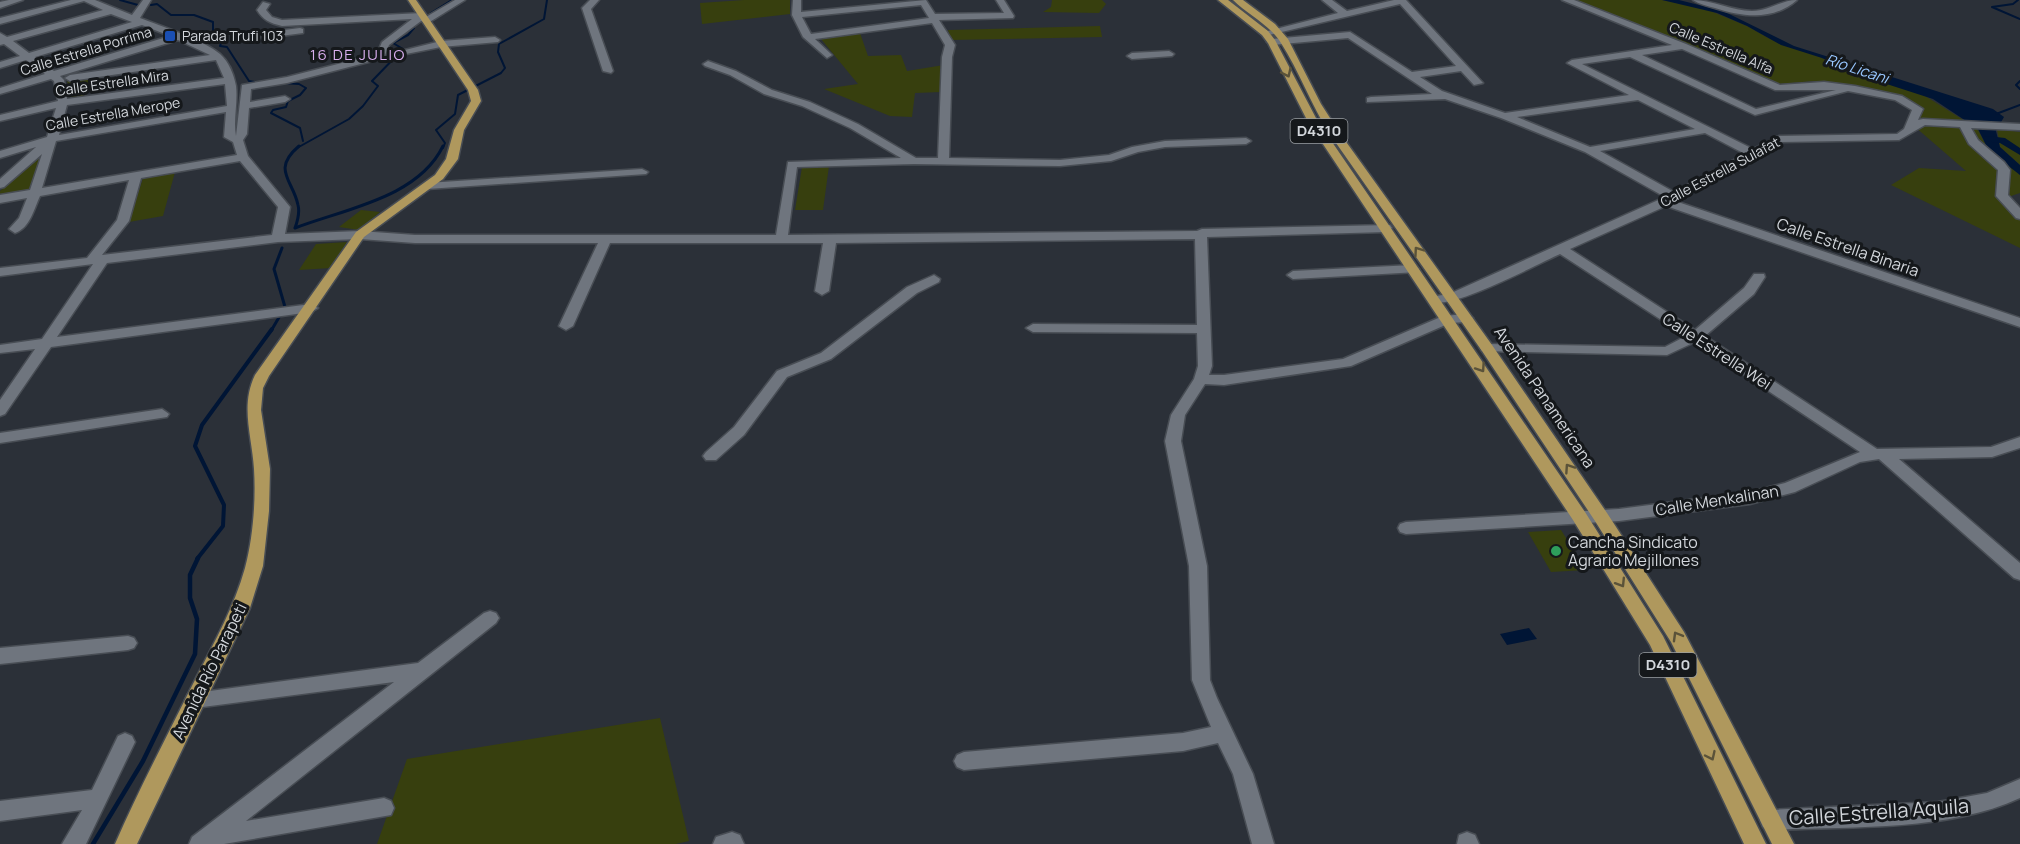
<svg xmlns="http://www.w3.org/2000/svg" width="2020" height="844" font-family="Manrope,sans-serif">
<rect width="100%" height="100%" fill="#2b3038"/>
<path fill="#373f0e" d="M744,0H790V14L702,24L700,3Z
M1052,0H1102L1106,4L1099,13L1043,12L1051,7Z
M1568,0H1662L1701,7L1747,26L1770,39L1822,58L1865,77L1922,94L1965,121L1916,118L1921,108L1900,97L1815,81L1778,84L1686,44Z
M1100,26L1102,37L951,40L948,30Z
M860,33L868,56L901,55L907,71L944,65L941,92L915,93L912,117L890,116L824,89L858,84L821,39Z
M101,76L97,83L91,84L83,99L71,100L67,80Z
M1920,124L1973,127L1978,130L1986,145L2020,175V193L2008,197L2020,216V248L1891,185L1919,168L1966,171L1914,126Z
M1997,129L2020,132V165L2000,147Z
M41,157L28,192L0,196V191Z
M829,166L823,210H795L802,167Z
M175,172L163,216L129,222L143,178Z
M361,210L380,212L359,230L339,227Z
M347,242L331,268L299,270L316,244Z
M1561,530L1586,570L1551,572L1528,532Z
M660,718L689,841L676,844H377L407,759Z"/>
<path fill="#001535" d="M1662,0H1679L1723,11L1794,46L1993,109L2004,117L1996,131L2000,147L2020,165V175L1997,157L1986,145L1978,129L1933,99L1865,77L1822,58L1781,45L1747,26L1717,13Z
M1529,628L1537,639L1507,645L1500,634Z"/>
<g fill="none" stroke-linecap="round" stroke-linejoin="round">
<path stroke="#001535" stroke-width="2" d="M120,0L138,5
M2018,0L2013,4L1992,7L2020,19
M151,5L157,4L171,15H194L213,22V36L222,40L220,46L227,47L249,81L260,83
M431,13L452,0
M2020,81L2016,85L2020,89
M283,83L299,84L306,88L300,95L288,101L286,107L273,110L271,113L300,128L303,141
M1996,114L2020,105
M297,148L349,119L363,106L378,86L372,81L403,49L393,43L408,35L414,28
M443,148L445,143L436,130L455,114L458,95L501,73L505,68L498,52L499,44L544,19L547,0"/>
<path stroke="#001535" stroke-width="3" d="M295,228C344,209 418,198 443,146
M295,228C298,220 300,213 298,205C293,180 271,170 299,146
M271,331L285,307L274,269L282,248"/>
<path stroke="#001535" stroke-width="4" d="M197,559L223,526L224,505L195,446L202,425L272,329"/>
<path stroke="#001535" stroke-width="4.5" d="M93,844L143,761L195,654L197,619L190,598V575L198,558"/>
<path fill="#001535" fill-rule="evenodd" d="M1987,136L2005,138L2020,148V155L2000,143L1984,141V137Z"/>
<g stroke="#484d54" stroke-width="3">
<path id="minor" d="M9,0H23L0,8V2Z
M71,0H95L132,15L143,0H151L140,18C160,26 204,40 220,54C229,62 234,75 236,86C238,103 233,120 236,136L242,85L287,77L377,54L382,42L412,19L282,26C270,23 263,20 257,10L263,2L270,4L266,10L272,17L282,20L422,13L426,17L455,0H465L428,23L421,21L389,45L384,58L287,83L251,89L250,102L285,96L290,99L285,102L249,108L247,134L243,140L248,156L290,207L285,234L360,231L415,235H776L788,162L901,158L850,128L802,106L764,94L730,75L705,66L703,64L708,61L736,71L772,90L810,102L858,124L916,158H938L942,57L945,45L932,23L815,39L832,55L827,58L803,37L792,15L793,0H801V12L926,0L935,14L1004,13L996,0H1004L1014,16L1013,18L939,20L955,45L952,57L949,158L1060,160L1109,155L1132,147L1165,141L1246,138L1251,141L1246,144L1165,147L1138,152L1111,161L1060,166L914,164L797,167L788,235L1197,231L1202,229L1390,225L1392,228L1386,232L1207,237L1212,366L1209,375H1224L1343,359L1443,316L1466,314L1473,318L1466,322L1450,323L1351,366L1224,385L1205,384L1185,415L1181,441L1207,566L1210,680L1217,698L1253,774L1274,844H1252L1233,774L1218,743L1183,751L964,770L957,767L954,761L957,755L964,752L1183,733L1211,727L1192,680L1189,566L1165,441L1171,415L1194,379L1198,366L1197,333L1033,332L1026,328L1033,324L1197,325L1195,239L836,243L829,291L822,295L815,291L823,243H610L573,326L566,330L559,326L598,243H415L360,239L278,242L107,263L57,337L311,304L318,308L311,312L51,347L5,414L0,416V400L35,349L0,353V345L42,339L93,264L0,276V268L87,258L117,220L129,180L40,196C34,209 30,228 15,233L9,229L19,218L27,198L0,203V195L30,190L42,154L4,187L0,188V179L36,147L0,158V151L47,137L56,108L0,121V115L58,101L54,81L51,79L0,94V88L45,74L26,60L0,68V62L20,56L4,44L0,45V33L7,37L103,10L84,1L0,24V18ZM921,5L929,18L811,34L802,17ZM111,14L132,22L29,53L13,41ZM142,25L170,36L54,71L35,57ZM178,40L210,55L70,75L65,78L70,81L216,60L224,78L67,99L64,80L60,76ZM225,84L227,106L59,135L67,105ZM226,112L224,137L233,142L237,155L42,188L56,141ZM240,161L278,207L272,235L102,255L129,221L141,178Z
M590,0H599L591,9L613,71L611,73L603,71L582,8Z
M1322,0H1332L1347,11L1394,0H1406L1483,83L1474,85L1461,71L1420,77L1442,91L1505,113L1629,95L1567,63L1572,60L1672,45L1562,0H1574L1686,44L1780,85L1824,82L1855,86L1902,96L1923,109L1918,120L1923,119L2020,124V130L1971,128L1978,140L2004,162L2010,170L2008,195L2020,208V219L2016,218L1996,196L1998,170L1969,144L1960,127L1925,125L1899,140L1781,142L1675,201L2020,318V327L1666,206L1570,249L1695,330L1744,288L1754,274H1764L1765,277L1754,294L1705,336L1877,449L1991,447L2020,437V448L1992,457L1899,459L2020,563V580L2014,578L1879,459L1860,462L1795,492L1750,504L1619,521L1406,534L1400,532L1398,528L1400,524L1406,522L1619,509L1750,492L1785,483L1860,452L1695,342L1667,355L1482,351L1480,348L1487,344L1665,347L1686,336L1560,254C1539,263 1444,315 1428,300L1430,297L1449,294L1665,197L1585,152L1501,118L1445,99L1367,102V98L1371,97L1432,94L1348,38L1272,45L1267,42L1272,39L1350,32L1412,72L1456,66L1400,4L1265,36L1260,33L1338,13ZM1682,49L1775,90H1836L1756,109L1642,55ZM1630,57L1755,115L1848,91L1895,100L1912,110L1904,129L1897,134L1779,136L1753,149L1582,64ZM1638,100L1695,129L1590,147L1517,117ZM1705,133L1745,154L1674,192L1600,151Z
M1693,0C1713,0 1732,11 1752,11C1769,11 1781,0 1797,0C1773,21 1743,17 1715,8C1707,6 1699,4 1693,0Z
M300,28L303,29V33L243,41L238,38L243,35Z
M495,37L500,40L498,42L441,47L406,54L401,51L441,41Z
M1169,51L1174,54L1172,56L1132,59L1127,56L1132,53Z
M642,169L648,172L646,174L427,189L421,186L427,183Z
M1413,265L1419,269L1418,272L1293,279L1287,275L1293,271Z
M934,275L940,279L939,282L917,293L831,359L787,377L744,435L716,460H706L703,456L706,452L734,427L777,371L821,353L907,287Z
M162,409L169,414L167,417L0,443V433Z
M490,611L496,613L499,618L496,623L246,821L384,798L391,801L394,808L391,815L224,844H189L192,837L394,682L195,708L188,706L185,700L188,694L418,663L484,613Z
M128,636L134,638L137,643L134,648L128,650L0,664V648Z
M125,733L132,736L135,742L86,844H62L82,810L0,821V801L92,790L118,736Z
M2020,779V798C1946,832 1851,826 1770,830L1763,827L1760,820L1763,813L1770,810L1938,802L1987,793Z
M732,832L740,835L744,844H713L716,837Z
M1467,832L1475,835L1479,844H1457L1459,835Z"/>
</g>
<g stroke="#484d54" stroke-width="3">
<path id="major" d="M408,0H416L478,90L481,101L464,130L458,159L443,179L364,237L269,376L263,388L261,410L270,469L269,511L263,566L250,608L137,844H115C140,787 169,732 197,676C215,641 234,607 245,568C253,538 256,500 254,469C252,436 240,406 255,375L356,232L435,175L446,159L454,130L471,101L468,90Z
M1218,0H1228L1268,31L1275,40L1317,120L1585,512L1663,636L1766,844H1744L1650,645L1573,520L1307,120L1268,43L1262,35Z
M1233,0H1243L1275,24L1288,39L1321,104L1339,132L1492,345L1607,513L1684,632L1794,844H1772L1671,642L1595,521L1482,351L1329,133C1311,104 1299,71 1281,43C1269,24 1248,15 1233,0Z"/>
</g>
<use href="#minor" fill="#6f757e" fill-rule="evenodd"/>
<use href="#major" fill="#af985d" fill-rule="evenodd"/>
</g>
<defs><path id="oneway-chevron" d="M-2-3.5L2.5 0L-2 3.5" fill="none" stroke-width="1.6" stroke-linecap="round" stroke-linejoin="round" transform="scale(1.5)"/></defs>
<g stroke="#5a5239">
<use href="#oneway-chevron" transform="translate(1287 73) rotate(65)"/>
<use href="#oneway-chevron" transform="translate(1418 251) rotate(-125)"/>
<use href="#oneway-chevron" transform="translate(1481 368) rotate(56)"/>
<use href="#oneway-chevron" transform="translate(1569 468) rotate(-124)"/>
<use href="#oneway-chevron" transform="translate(1621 583) rotate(58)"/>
<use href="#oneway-chevron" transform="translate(1677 636) rotate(-120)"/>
<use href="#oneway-chevron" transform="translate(1711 756) rotate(65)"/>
</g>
<rect fill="#1a4fb4" stroke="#15181b" stroke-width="2" x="164" y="30" width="12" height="12" rx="3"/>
<circle fill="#2e9e5b" stroke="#15181b" stroke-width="2" cx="1556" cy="551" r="6"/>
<g text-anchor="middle" stroke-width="6" stroke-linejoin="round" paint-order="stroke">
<g font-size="14" fill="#d2d6db" stroke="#15181b" text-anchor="start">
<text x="182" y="41">Parada Trufi 103</text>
</g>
<g font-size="14" fill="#d2d6db" stroke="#15181b">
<text transform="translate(1721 48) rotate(23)" y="5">Calle Estrella Alfa</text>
<text transform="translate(86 51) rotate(-17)" y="5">Calle Estrella Porrima</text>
<text transform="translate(112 83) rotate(-8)" y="5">Calle Estrella Mira</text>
<text transform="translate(113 114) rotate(-10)" y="5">Calle Estrella Merope</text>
<text transform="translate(1720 172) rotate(-28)" y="5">Calle Estrella Sulafat</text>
</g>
<g font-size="15" letter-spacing="1.5" fill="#daaff0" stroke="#15181b">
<text x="358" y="60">16 DE JULIO</text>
</g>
<g font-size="15" font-style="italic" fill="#97c5fd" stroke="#15181b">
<text transform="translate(1857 69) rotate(18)" y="5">Río Licani</text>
</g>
<g fill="#15181b" stroke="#999da1" stroke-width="1.5">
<rect x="1290.5" y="119" width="57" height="24" rx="4.5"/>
<rect x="1639.5" y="653" width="57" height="24" rx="4.5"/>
</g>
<g font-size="15" font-weight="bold" fill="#d2d6db">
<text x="1319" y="136">D4310</text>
<text x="1668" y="670">D4310</text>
</g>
<g font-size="16" fill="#d2d6db" stroke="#15181b">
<text transform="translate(1848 247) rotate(19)" y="6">Calle Estrella Binaria</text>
<text transform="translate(1717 351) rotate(33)" y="6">Calle Estrella Wei</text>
<text transform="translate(1545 397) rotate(56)" y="6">Avenida Panamericana</text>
<text transform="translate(1717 500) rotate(-9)" y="6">Calle Menkalinan</text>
<text transform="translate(209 671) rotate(-64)" y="6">Avenida Río Parapeti</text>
</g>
<g font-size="16" fill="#d2d6db" stroke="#15181b" text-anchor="start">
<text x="1568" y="548">Cancha Sindicato<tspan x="1568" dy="18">Agrario Mejillones</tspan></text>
</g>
<g font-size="20" fill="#d2d6db" stroke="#15181b">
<text transform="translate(1879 812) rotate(-4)" y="7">Calle Estrella Aquila</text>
</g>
</g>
</svg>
